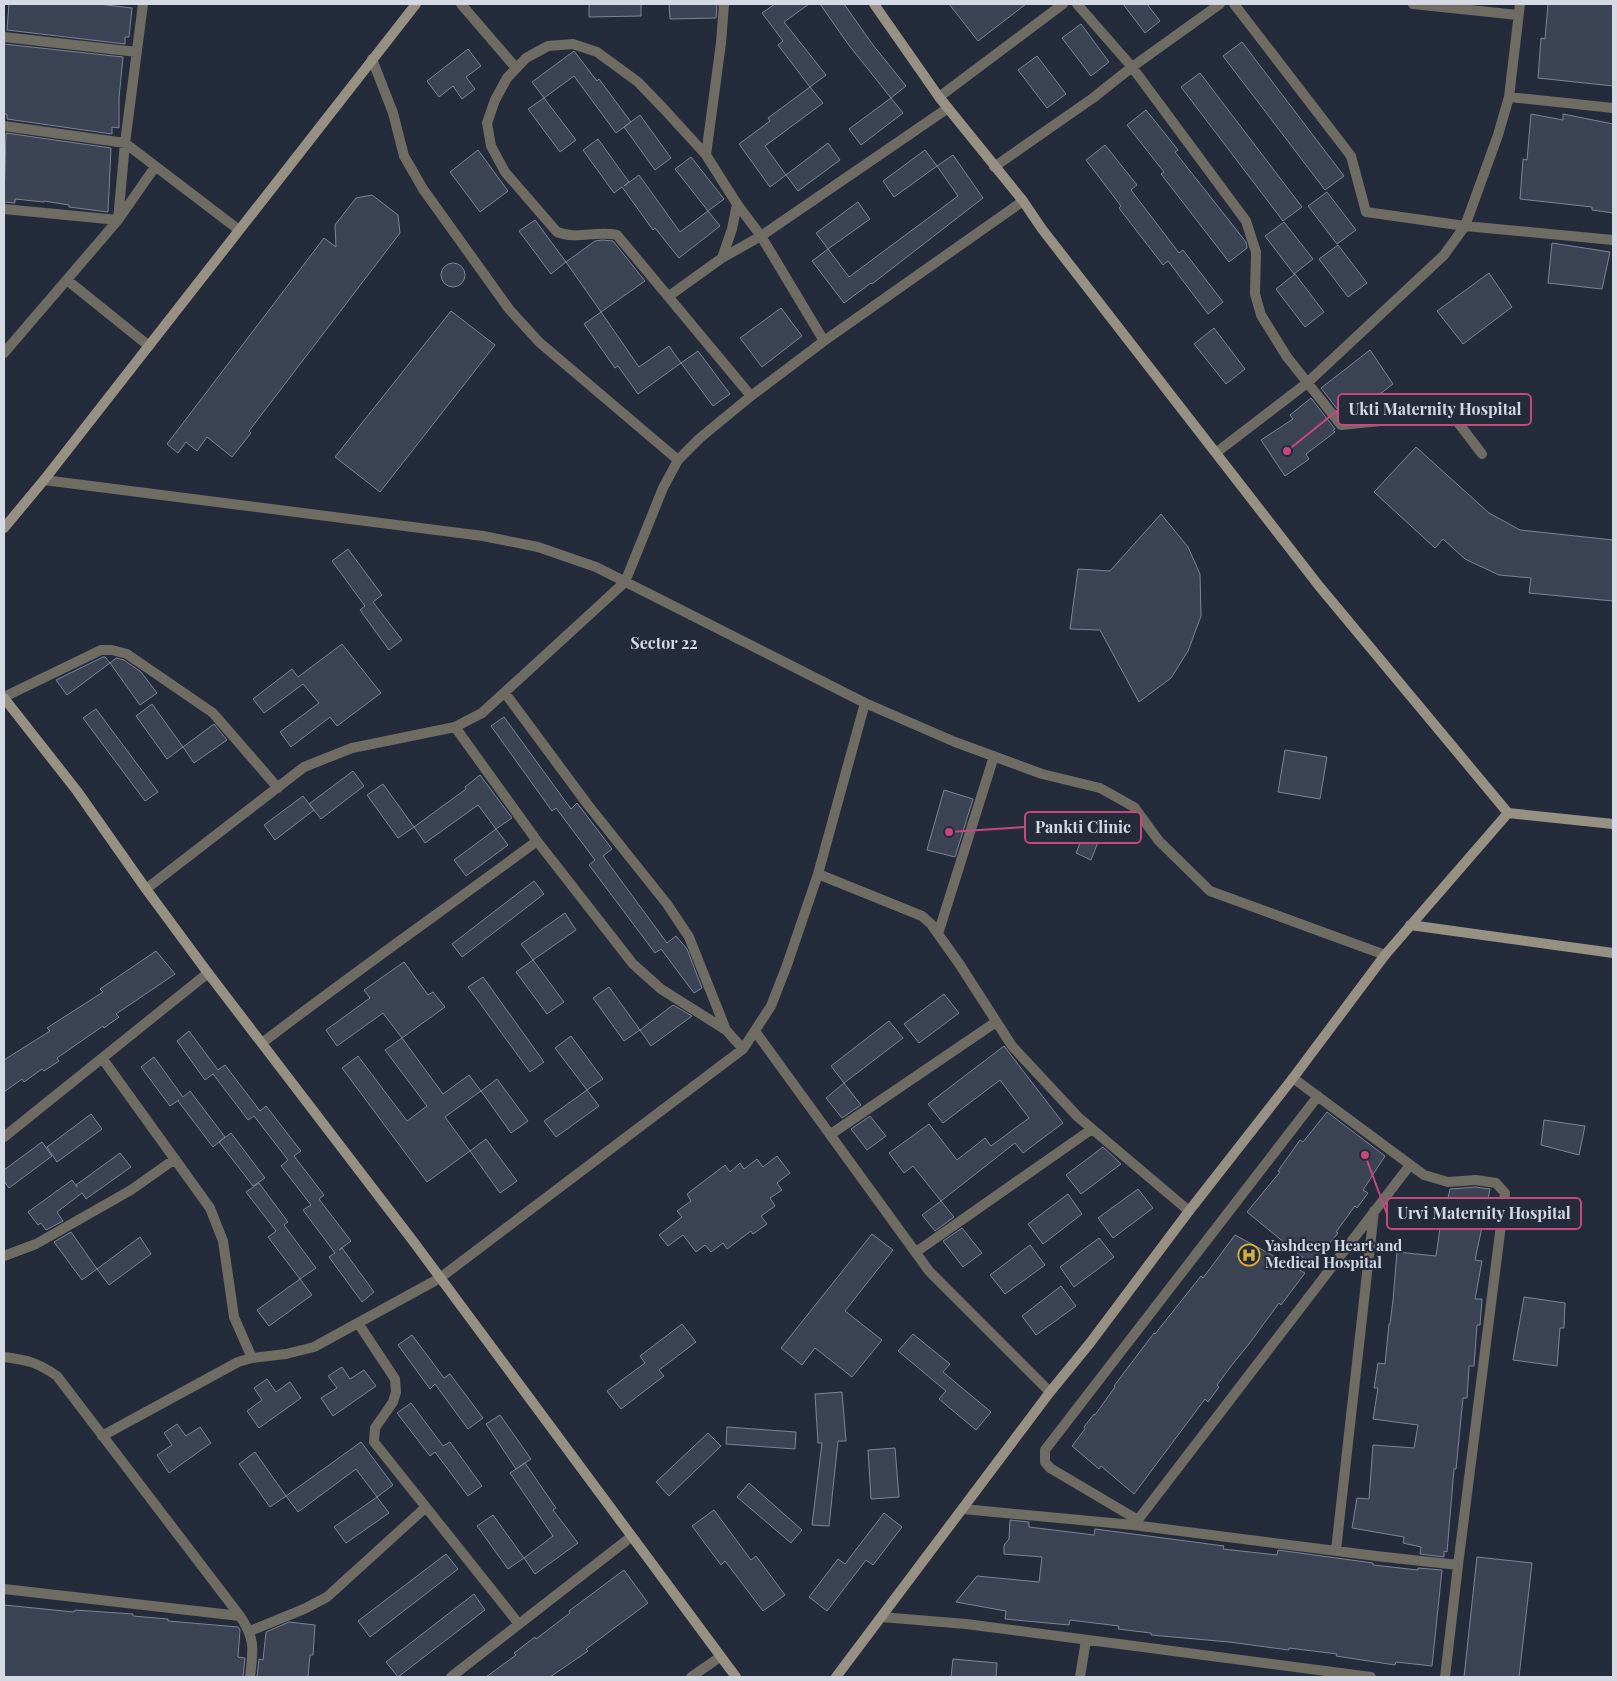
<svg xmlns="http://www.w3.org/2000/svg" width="1617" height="1681" font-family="'Playfair Display',serif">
<rect width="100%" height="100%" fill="#242b3b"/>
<path fill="#3c4354" stroke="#7c8598" d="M9,4H98L132,8L129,37H125V44L7,30Z
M589,4H641V16L589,17Z
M669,4H717L716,18L670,19Z
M775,4H809L784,22L826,75L810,87L778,45L783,41L762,13Z
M820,4H844L873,45L906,86L891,98L848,44Z
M949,4H1026L978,41Z
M1123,4H1147L1160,21L1145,33Z
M1548,4H1613V86L1538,78L1541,38L1545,39Z
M1081,24L1109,62L1091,76L1062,38Z
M1242,42L1344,176L1325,190L1223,56Z
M4,44L123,57L119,98V128L112,127V134L7,119V114H4Z
M468,49L481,66L466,77L475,89L462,99L453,86L439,97L427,81Z
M574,51L597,81L599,79L631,122L616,133L574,76L544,98L532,82Z
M1037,56L1066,94L1047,108L1018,70Z
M1200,73L1302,207L1283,221L1181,87Z
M810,87L823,103L765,146L786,175L770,187L739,144L770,121L768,118Z
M544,98L576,140L560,152L528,109Z
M891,98L903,113L861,145L849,129Z
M1146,110L1178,150L1175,152L1246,242L1247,248L1229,262L1161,174L1164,172L1127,125Z
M1531,114L1563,120V114L1613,124V213L1592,210V207L1520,199L1523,159L1527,160Z
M640,115L671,158L655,170L624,127Z
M6,133L111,148L108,212L69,207V205L44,201V202L15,199V203L4,202Z
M598,139L629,182L624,186L639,175L680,232L708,211L720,226L679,258L655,228L653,230L622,187L614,193L583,150Z
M828,143L840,160L798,191L786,175Z
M1105,145L1137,185L1131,190L1179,253L1183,250L1223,302L1208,314L1168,261L1163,265L1119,208L1121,206L1086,160Z
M478,150L508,191L480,212L450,172Z
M925,150L937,166L894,197L883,181Z
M953,155L983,198L872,284L871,283L844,303L812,261L828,249L849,277L958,196L937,166Z
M691,157L724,199L708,211L675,169Z
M1327,192L1356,230L1337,244L1308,206Z
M372,195L398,215L400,233L249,431L251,433L232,457L207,437L197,451L186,442L178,453L167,444L324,238L336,247L335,225L356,198Z
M858,202L870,219L828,249L816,233Z
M535,220L566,262L551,274L519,231Z
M1284,222L1313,259L1294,274L1265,236Z
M602,240L613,241L645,281L601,312L566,262L595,241Z
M1552,243L1610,252L1602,289L1548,283Z
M1338,245L1367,283L1348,297L1319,259Z
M441 275a12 12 0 1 1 24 0a12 12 0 1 1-24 0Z
M1489,273L1512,307L1463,344L1437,311Z
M1295,274L1324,312L1305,327L1276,289Z
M781,308L802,336L762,367L740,338Z
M451,311L495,345L380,492L335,457Z
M601,312L639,367L669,346L681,363L638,394L618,366L615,368L584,324Z
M1214,328L1245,369L1226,384L1194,344Z
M1370,350L1393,384L1350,417L1344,418L1321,388Z
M698,351L730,394L713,406L681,363Z
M1311,398L1335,429L1333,430L1335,432L1306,454L1309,459L1285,476L1261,440L1293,419L1290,415Z
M1416,447L1489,513L1520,530L1613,540V601L1529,593L1531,578L1499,575L1465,559L1443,539L1435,548L1374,492Z
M1161,514L1188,547L1200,574L1201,616L1188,651L1171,678L1139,702L1100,630L1070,629L1078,569L1110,571Z
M348,549L382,595L373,602L402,640L389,650L360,610L365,606L332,561Z
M342,644L381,693L337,726L330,717L291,747L280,732L319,703L303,684L264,713L253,699L292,669L298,677Z
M103,657H105L110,663L67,695L56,680Z
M116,658L124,660L141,672L157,693L140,705L110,663Z
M152,704L183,747L167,759L136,716Z
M96,709L158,792L145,801L83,718Z
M504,717L571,809L577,803L612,849L603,856L667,943L676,936L687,949L702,988L694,993L661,949L655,953L589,865L595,860L556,808L552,811L491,726Z
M214,724L227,740L194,763L183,747Z
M1285,750L1327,757L1320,799L1278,792Z
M353,771L364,786L321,819L309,804Z
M480,775L512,818L496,829L478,805L425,843L414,827L466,789L465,787Z
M383,784L414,827L398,838L367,795Z
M944,790L973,799L955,857L927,850Z
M303,796L314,810L275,840L264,825Z
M496,829L508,845L466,876L454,860Z
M1085,831L1100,837L1091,860L1076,853Z
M534,881L544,894L462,957L452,944Z
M565,913L576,930L533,960L521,944Z
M156,951L175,974L116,1014L119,1017L104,1028L103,1026L57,1058L59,1061L44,1071L42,1069L24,1082L22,1079L4,1092V1060L50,1031L47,1028L103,992L100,989Z
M533,960L564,1002L547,1014L516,972Z
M404,962L428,995L433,992L445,1007L402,1038L383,1013L337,1046L326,1030L370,998L364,990Z
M483,977L544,1062L530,1072L468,987Z
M609,987L640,1030L624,1041L593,998Z
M944,994L959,1013L919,1043L904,1024Z
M673,1005L692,1016L651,1046L640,1030Z
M889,1021L903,1038L844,1083L831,1066Z
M189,1031L218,1070L225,1065L260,1111L266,1106L301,1151L294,1156L324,1195L319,1199L351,1241L339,1250L342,1248L374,1292L362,1302L329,1257L335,1253L303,1210L311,1205L281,1166L288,1160L254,1116L248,1120L213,1074L205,1080L177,1041Z
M571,1036L603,1079L587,1090L555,1048Z
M402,1038L443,1094L469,1075L481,1091L445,1117L470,1151L427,1182L342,1068L358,1056L407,1121L427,1106L385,1050Z
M1004,1046L1063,1123L1023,1153L1015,1143L941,1201L913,1166L904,1173L889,1153L929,1124L957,1160L985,1138L991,1146L1029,1118L1000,1080L943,1123L928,1104Z
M154,1057L183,1097L190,1091L225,1137L213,1147L178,1101L179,1100L170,1106L141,1067Z
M497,1079L528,1121L511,1133L481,1091Z
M844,1083L861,1105L842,1118L826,1098Z
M587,1090L599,1106L556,1137L544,1121Z
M1327,1112L1385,1156L1363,1190L1368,1193L1357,1208L1355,1206L1336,1232L1338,1233L1312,1265L1247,1212L1280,1172L1278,1171L1300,1140L1303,1142Z
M91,1114L102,1129L57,1162L47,1147Z
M870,1116L886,1136L867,1150L851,1129Z
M1544,1120L1585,1126L1579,1155L1541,1145Z
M231,1133L265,1178L253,1186L219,1142Z
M486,1139L517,1181L500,1193L470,1151Z
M42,1142L52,1156L9,1188L4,1181V1170Z
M1103,1147L1121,1164L1081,1194L1066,1175Z
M120,1153L131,1167L86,1199L82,1193L57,1212L63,1221L46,1230L41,1223L38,1225L28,1212L72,1180L77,1187L76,1185Z
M777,1156L790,1173L777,1183L782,1190L770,1198L775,1206L761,1216L767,1224L753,1234L751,1231L727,1249L723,1243L711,1252L705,1245L696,1252L683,1235L668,1246L659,1235L682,1217L677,1211L691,1201L687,1194L725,1165L730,1172L740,1163L744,1169L757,1159L763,1167Z
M259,1183L288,1222L284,1225L316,1268L300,1279L268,1237L276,1231L246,1192Z
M1476,1187L1490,1189L1475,1260L1482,1261L1475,1299H1482L1480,1325H1477L1474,1366H1469L1467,1398H1463L1456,1469H1454L1447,1552L1444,1551V1557L1420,1554L1421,1547L1403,1543L1404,1537L1352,1528L1357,1498L1369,1499L1373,1445L1414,1448L1418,1425L1373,1419L1378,1388H1374L1378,1363L1385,1364L1389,1324H1390L1393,1300L1397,1252L1436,1256L1441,1221H1443L1450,1189Z
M1138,1189L1153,1208L1113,1238L1098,1218Z
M1068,1194L1082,1214L1043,1244L1028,1224Z
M941,1201L954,1217L935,1231L922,1215Z
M962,1228L982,1253L963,1267L943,1241Z
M71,1232L97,1269L82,1280L54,1242Z
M872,1234L893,1250L845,1311L882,1340L852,1377L815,1348L802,1365L781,1348Z
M1235,1235L1305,1273L1281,1305L1279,1303L1249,1344L1235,1361L1217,1385L1219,1387L1208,1402L1205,1399L1134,1494L1101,1466L1099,1469L1072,1446L1085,1429L1084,1427L1094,1414L1095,1415L1115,1387L1114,1386L1154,1333L1155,1334L1201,1276L1203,1278Z
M140,1237L151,1254L109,1285L97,1269Z
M1099,1238L1114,1257L1074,1287L1060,1267Z
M1030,1245L1045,1265L1005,1294L990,1275Z
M300,1279L312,1295L269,1326L257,1310Z
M1061,1286L1076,1306L1036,1335L1022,1316Z
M1524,1297L1565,1303L1564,1328H1560L1557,1366L1513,1360Z
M682,1324L696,1342L659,1370L664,1376L621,1409L607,1391L645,1363L640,1356Z
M913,1334L950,1364L943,1372L991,1412L976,1430L939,1399L946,1391L898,1351Z
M412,1335L444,1378L450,1374L483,1418L468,1429L435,1384L430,1389L398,1345Z
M342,1367L350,1379L364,1370L376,1386L333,1416L321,1398L337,1388L328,1376Z
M267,1379L276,1392L290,1382L301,1398L259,1428L247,1411L262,1400L254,1388Z
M842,1392L846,1441H838L829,1526L812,1525L822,1443H818L815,1394Z
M411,1403L443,1446L450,1442L482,1486L468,1496L435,1452L430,1456L397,1413Z
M500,1415L531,1459L516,1469L486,1424Z
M177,1424L186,1436L200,1427L211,1443L169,1473L157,1455L172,1445L164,1433Z
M727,1427L796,1432L795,1449L726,1444Z
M708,1433L721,1446L669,1496L656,1482Z
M361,1442L393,1485L377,1497L356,1469L298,1512L286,1496Z
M895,1448L899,1497L871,1499L868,1450Z
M255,1452L286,1496L270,1507L239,1464Z
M525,1463L556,1508L553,1510L578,1543L535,1574L524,1558L553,1536L510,1473Z
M749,1483L802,1530L791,1543L737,1497Z
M377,1497L389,1513L346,1543L334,1527Z
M714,1510L751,1560L756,1556L785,1595L763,1611L725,1561L721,1565L692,1526Z
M884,1513L902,1527L873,1565L866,1560L827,1611L809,1597L838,1559L845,1564Z
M493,1515L524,1558L508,1569L477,1526Z
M1010,1520L1029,1522V1527L1094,1535L1095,1529L1224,1546L1223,1549L1277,1555L1278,1550L1373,1563V1565L1418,1570V1568L1442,1570L1432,1666L1396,1662L1395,1665L1336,1656L1337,1654L1289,1648V1650L1229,1642L1151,1635V1633L1118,1629L1119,1626L1070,1620L1069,1625L1005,1619L1006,1611L956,1602L977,1576L1039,1582L1042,1557L1004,1554V1545L1009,1539Z
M446,1554L458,1569L370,1637L358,1621Z
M1477,1557L1532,1563L1519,1677H1464Z
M624,1570L648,1603L586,1649L588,1651L550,1677H486L516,1655L514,1653L535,1637L536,1639L570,1613L569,1611Z
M474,1594L485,1610L398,1677L386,1662Z
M4,1605L74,1612L75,1610L133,1614V1616L168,1619V1621L238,1627L240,1630L238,1657L245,1658L243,1677H4Z
M289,1622L315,1625L313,1655H310L308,1677H257L259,1659L263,1660L266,1632Z
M953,1659L997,1663L996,1677H951Z"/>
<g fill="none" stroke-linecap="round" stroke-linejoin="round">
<path stroke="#6f6c64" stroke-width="10" d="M461,4L516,68
M1077,4L1132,67L1246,221L1256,252L1255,294L1261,315L1287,357L1341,425L1401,419L1429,413L1453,416L1482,454
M1234,4L1351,156L1366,212L1465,226L1613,240
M1413,4L1518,15
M4,37L137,52
M372,59L393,113L404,156L423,189L509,309L539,342L678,460
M939,97L1063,4
M1509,97L1613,108
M4,126L125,143L239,230
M706,155L721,43L724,4
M994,167L1093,98L1132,67L1220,4
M4,209L118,220L155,167
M722,258L732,229L737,204
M67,280L149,346
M669,296L722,258L761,236L948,108
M4,353L118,220L125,143L143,4
M751,396L617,235C597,230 577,240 557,232L505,172L491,146L487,123L495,100L507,78L526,58L548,46L573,44L597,52L638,82L664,109L706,155L737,204L761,236L824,341
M1217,452L1307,383L1444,255L1465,226L1498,135L1509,97L1520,4
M44,480L483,536L538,547L596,567L865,703L955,742L1042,774L1100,788L1134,807L1159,841L1210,891L1385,955
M505,693L588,805L667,904L689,937L726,1030
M4,697L101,650H112L127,654L213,713L278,788
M455,727L537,841L633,964L661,989L726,1030L743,1049
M818,874L922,916L931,924L960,965L1012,1046L1078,1117L1189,1211
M146,889L304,767L352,748L455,727L482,713L625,582L663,488L678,460L700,438L751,396L824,341L1023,201
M938,934L994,756
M755,1031L929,1271L1050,1392
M262,1043C352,974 445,909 537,841
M102,1058L210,1208L223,1241L234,1317L252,1358
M1293,1078L1424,1175L1448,1182L1476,1180L1496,1183L1505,1193L1458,1565L1445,1677
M831,1134L996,1022
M4,1137L208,973
M916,1252L1092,1129
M4,1256L36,1244L131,1190L175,1159
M358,1323L395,1379L396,1392L393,1402L375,1428L374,1442L519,1624
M4,1357C27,1360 37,1362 57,1376L240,1616C256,1640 253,1650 250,1677
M102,1436L238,1362L252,1358L286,1354L314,1347L440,1278L743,1049L771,1006L787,965L818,874L865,703
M963,1509L1133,1525L1376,1556L1458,1565
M1138,1520L1050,1468L1045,1462V1450L1318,1096
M1134,1525L1410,1165
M1336,1550L1374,1211
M4,1589L240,1616
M881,1617L966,1624L1371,1677
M250,1631L304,1609L327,1597L426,1507
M451,1677L631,1537
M691,1677L720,1657
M1080,1677L1086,1640"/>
<path stroke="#969183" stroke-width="10" d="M874,4L939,97L1023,201L1042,229L1319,586L1508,813L1613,824
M4,528L44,480L416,4
M4,698L77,791L146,889L208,973L413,1241L736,1677
M1410,925L1613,953
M836,1677L1050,1392L1090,1343L1189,1211L1293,1078L1385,955L1508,813"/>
</g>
<defs>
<g id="hospital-ring" transform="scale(1.125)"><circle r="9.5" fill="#242b3b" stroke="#dcb233" stroke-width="1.5"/><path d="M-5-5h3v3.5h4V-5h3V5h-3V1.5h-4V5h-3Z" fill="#dcb233"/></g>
</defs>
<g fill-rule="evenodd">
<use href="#hospital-ring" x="1249" y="1255"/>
</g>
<g text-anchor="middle" stroke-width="4" stroke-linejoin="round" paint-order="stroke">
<g font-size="15" font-weight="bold" fill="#d4d9e3" stroke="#242b3b" text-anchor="start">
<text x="1265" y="1251">Yashdeep Heart and<tspan x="1265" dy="17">Medical Hospital</tspan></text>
</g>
<g font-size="16" font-weight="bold" fill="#d4d9e3" stroke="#242b3b">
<text x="664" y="649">Sector 22</text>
</g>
</g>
<path fill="none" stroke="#c6487d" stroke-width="2" d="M1287 451L1338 410M949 832L1025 827M1365 1155L1387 1214"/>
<g fill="#c6487d" stroke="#242b3b" stroke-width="2">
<circle cx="1287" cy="451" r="5"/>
<circle cx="949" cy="832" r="5"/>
<circle cx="1365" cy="1155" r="5"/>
</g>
<g fill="#242b3b" stroke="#c6487d" stroke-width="2">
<rect x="1338" y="394" width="193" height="31" rx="5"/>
<rect x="1025" y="812" width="116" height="31" rx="5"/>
<rect x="1387" y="1198" width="194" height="31" rx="5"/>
</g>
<g font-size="16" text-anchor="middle" font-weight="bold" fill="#d4d9e3">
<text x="1435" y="415">Ukti Maternity Hospital</text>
<text x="1083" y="833">Pankti Clinic</text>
<text x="1484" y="1219">Urvi Maternity Hospital</text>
</g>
<rect width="1617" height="1681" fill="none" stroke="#d4d9e3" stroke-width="10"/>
</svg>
